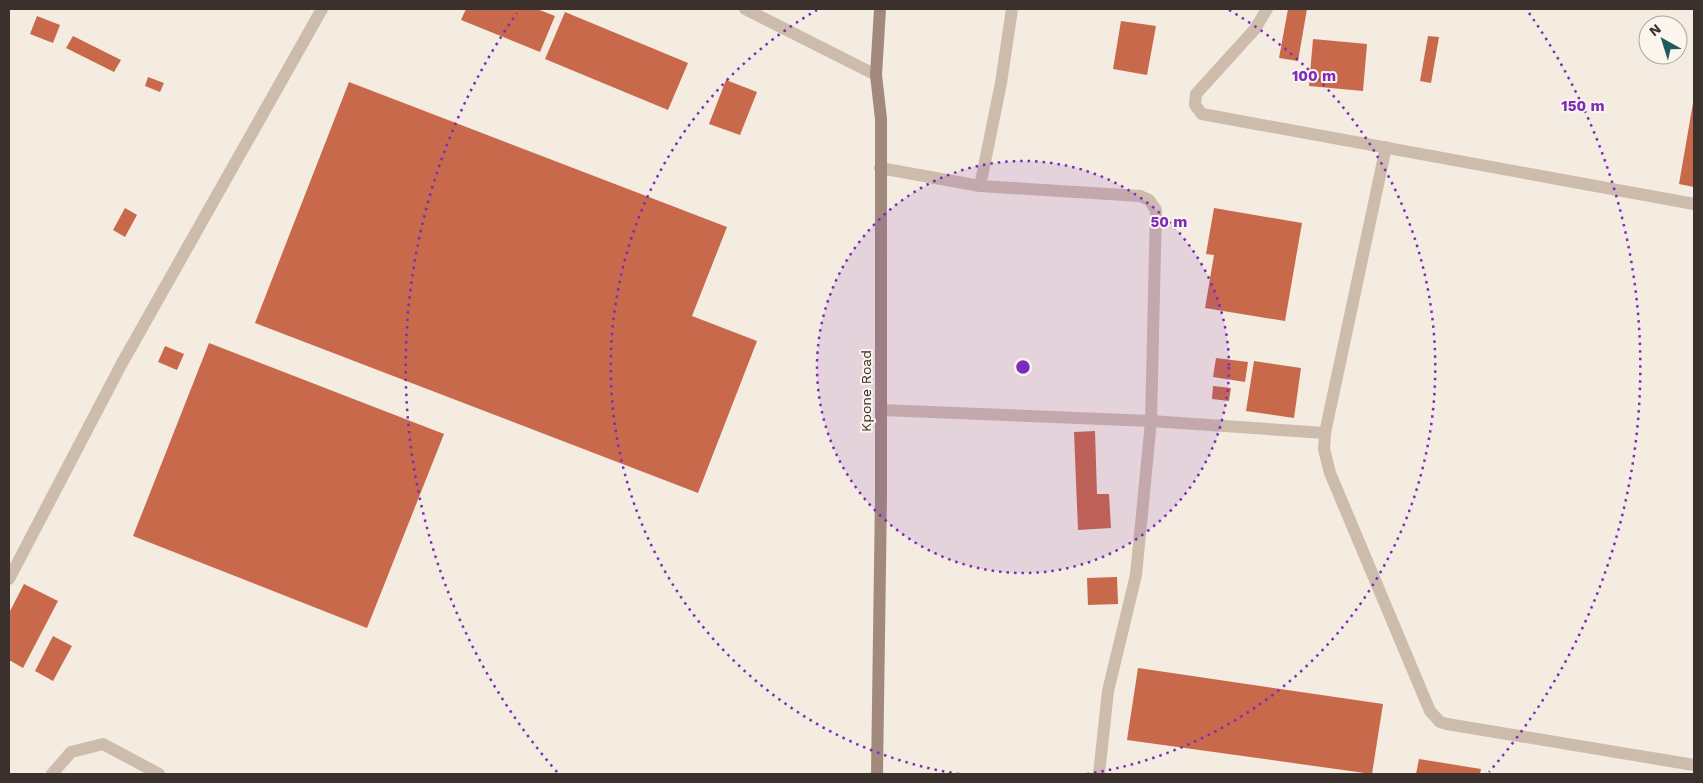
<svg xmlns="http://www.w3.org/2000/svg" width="1703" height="783" font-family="'Work Sans',sans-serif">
<rect width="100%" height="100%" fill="#f4ebe1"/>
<path fill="#c8694b" d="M466,9H537L555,16L540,52L461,20Z
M1288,9H1307L1298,61L1279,58Z
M565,12L688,63L668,110L545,59Z
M37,16L60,25L53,43L30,34Z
M1121,21L1156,26L1147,75L1113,69Z
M73,36L121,60L114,72L66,48Z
M1428,36L1439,37L1431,83L1420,81Z
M1313,39L1367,44L1363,91L1309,86Z
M148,77L164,83L160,92L145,86Z
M726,80L757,92L740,135L709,124Z
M349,82L727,227L692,316L757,341L698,493L255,323Z
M1693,103H1694V187L1679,184Z
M125,208L137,215L125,237L113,230Z
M1214,208L1302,223L1285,321L1205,308L1214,255L1206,254Z
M209,343L444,434L367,628L133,536Z
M165,346L184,354L177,370L158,362Z
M1216,358L1248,362L1245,382L1213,377Z
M1254,361L1301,368L1294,418L1246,411Z
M1213,386L1231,388L1229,401L1212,399Z
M1095,431L1097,494H1109L1111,528L1078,530L1074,432Z
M1117,577L1118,604L1088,605L1087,578Z
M24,584L58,601L23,668L9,660V613Z
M53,636L72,646L53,681L35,671Z
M1138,668L1383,704L1372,774L1127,740Z
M1419,759L1481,769L1480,774H1416Z"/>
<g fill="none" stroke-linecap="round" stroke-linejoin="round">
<path stroke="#cdbbac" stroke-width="12" d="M745,9L876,75
M1267,9L1255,29L1196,94L1195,105L1202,114L1694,204
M1386,147L1325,433L1324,449L1330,473L1430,711L1440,722L1447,724L1694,765
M880,168L980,186L1140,196L1149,200L1156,210L1151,421L1136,575L1108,691L1099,774
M980,186L1001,83L1012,9
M882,410L1151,421L1325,433
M9,579L121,365L322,9
M52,774L71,752L103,744L159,774"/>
<path stroke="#a18a7d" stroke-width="12" d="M877,774L881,496V119L876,75L880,9"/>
</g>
<circle cx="1023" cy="367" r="206" fill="#7b2cbf" fill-opacity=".12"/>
<g fill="none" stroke="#7b2cbf" stroke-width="2.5" stroke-dasharray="2.5 5">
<circle cx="1023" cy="367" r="206"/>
<path d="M959 774A412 412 0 0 1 817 10M1229 10A412 412 0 0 1 1087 774"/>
<path d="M557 772A618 618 0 0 1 517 13M1529 13A618 618 0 0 1 1489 772"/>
</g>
<g text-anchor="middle" stroke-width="4" stroke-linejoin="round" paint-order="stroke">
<g font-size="14" fill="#3b302b" stroke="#fbf5ee">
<text transform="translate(866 391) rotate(-90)" y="5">Kpone Road</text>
</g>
</g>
<circle cx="1023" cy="367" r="8" fill="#7b2cbf" stroke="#fbf5ee" stroke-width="2.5"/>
<g font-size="15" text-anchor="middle" font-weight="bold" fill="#7b2cbf" stroke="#fbf5ee" stroke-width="4" stroke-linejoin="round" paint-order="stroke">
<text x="1314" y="81">100 m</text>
<text x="1583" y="111">150 m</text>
<text x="1169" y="227">50 m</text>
</g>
<rect width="1703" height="783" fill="none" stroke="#3b302b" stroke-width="20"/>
<g transform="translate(1663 40) rotate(321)"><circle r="24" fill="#fbf5ee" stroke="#aea6a0"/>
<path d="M0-4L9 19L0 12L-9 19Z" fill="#1f5a5e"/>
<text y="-8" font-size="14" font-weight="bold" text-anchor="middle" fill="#3b302b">N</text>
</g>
</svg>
